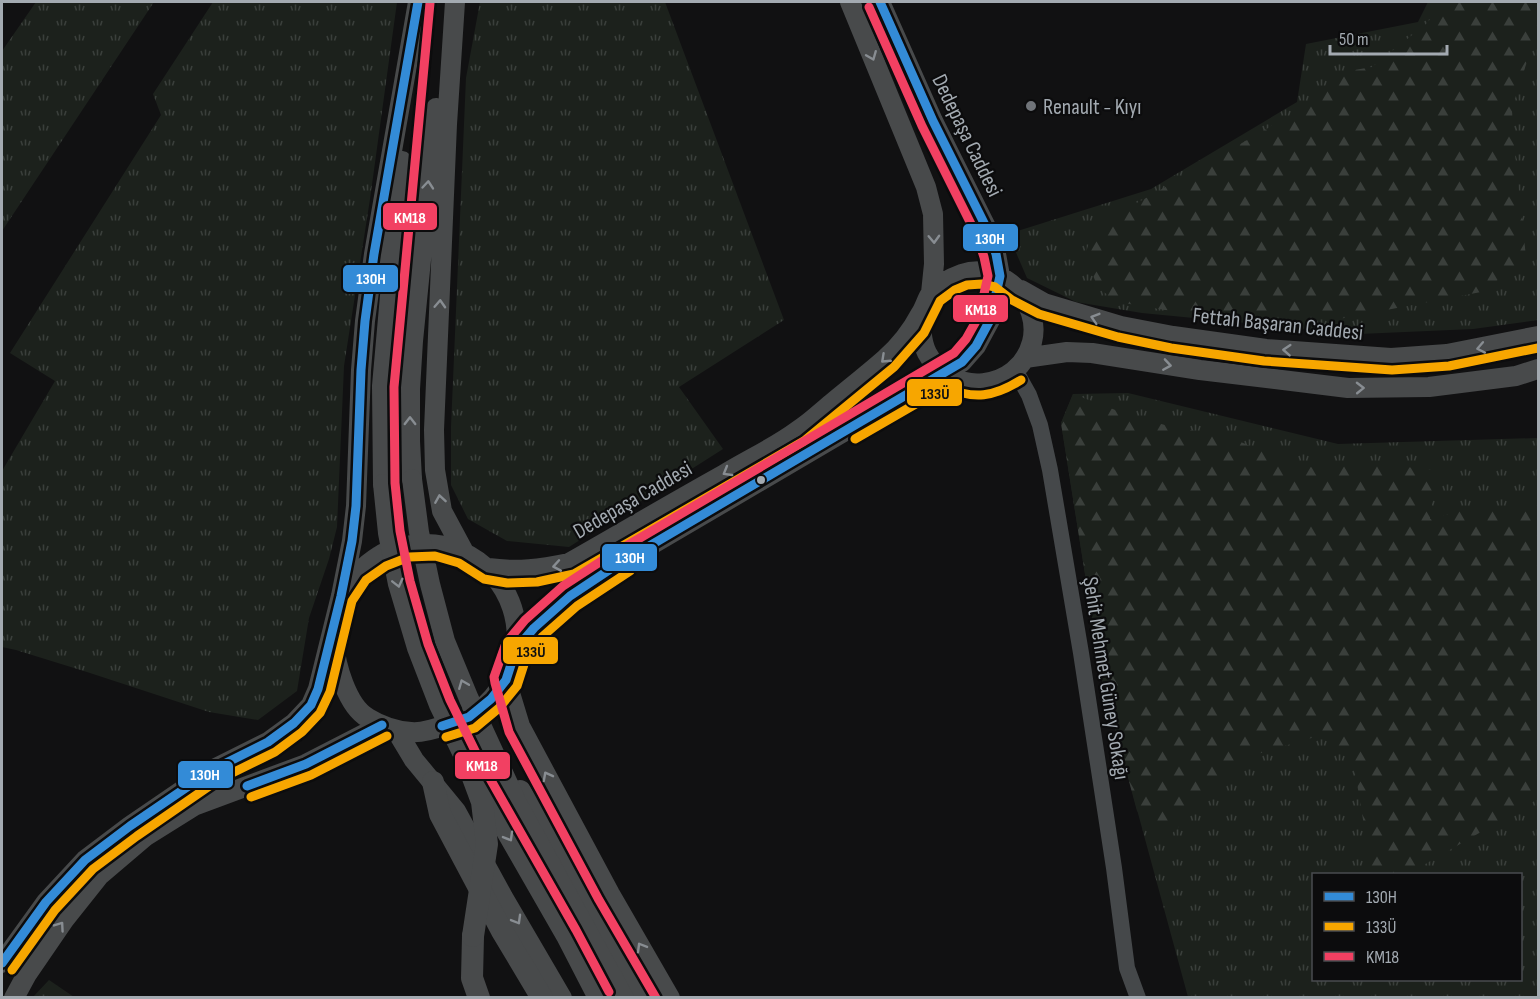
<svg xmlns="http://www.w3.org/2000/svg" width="1540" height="999" font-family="'Sofia Sans Condensed',sans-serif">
<defs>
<pattern id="grass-tufts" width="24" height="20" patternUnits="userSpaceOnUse" patternTransform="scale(1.5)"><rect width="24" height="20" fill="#1c211c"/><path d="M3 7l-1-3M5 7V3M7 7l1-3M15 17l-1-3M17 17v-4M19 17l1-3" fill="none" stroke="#3a3f3b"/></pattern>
<pattern id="forest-firs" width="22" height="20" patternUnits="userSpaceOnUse" patternTransform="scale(1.5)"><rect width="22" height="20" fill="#1c211c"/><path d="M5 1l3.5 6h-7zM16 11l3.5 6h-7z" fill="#3a3f3b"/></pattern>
</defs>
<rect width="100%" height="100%" fill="#111112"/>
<path fill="url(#grass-tufts)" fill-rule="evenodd" d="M36,2H154L2,231V51Z
M213,2H397L370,199L344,366L337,527L329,559L309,618L297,691L258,720L209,712L87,672L16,650L2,647V471L55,381L10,353L161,115L153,94Z
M480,2H665L784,320L679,387L723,449L569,547L507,541L468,519L451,485V427L466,78Z
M1428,2H1538V320L1473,329L1359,334L1142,313L1076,302L1027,278L1008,234L1151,189L1297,102L1306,44L1418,22Z
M1128,393L1338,444L1538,438V997H1188L1102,681L1061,423L1073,394ZM1314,874H1520V980H1314Z
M49,980L74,997H33Z"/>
<path fill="url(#forest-firs)" d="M1445,2H1538V40L1533,43L1512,108L1513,136L1526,257L1505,275L1481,292L1339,319L1285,318L1165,310L1118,302L1098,288L1085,255L1095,225L1148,197L1308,105L1337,73L1372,67L1426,24Z
M1073,394L1126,414L1172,427L1227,436L1294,465L1326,469L1366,463L1436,470L1430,519L1475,507L1516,509L1538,486V799L1408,874H1372L1353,759L1325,734L1254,755L1164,841L1137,811L1102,681L1061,423Z"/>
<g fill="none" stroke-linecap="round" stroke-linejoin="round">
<path stroke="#45484a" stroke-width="16" d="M1015,370L1029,395L1040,425L1050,470L1081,653L1114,868L1127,968L1138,998"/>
<path stroke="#484a4b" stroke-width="20" d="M455,2L447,124L434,430L435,470L442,511L464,552
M850,2L926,187L933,214L934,264L931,293
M1021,290L1044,303L1121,326L1173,336L1266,349L1391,358L1447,354L1538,336
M1025,358L1067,352L1092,353L1200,370L1348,388L1429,387L1516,376L1538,369
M412,479L410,441V389L413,341L436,108
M383,484L382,386L402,161
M488,568C518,572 540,569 569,563C620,534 671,504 723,475C747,460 774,448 797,431C810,423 821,412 832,403C850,388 868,374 885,359C900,346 912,330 921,313C925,307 927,298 931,293C939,284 951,278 962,274C1002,260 1042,303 1032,342C1019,392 950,398 927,353C921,341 921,327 921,313
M334,641C335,664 347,706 368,718C381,726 396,731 411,732C422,733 435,729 446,725C453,722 461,720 468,717C492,705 513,675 516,648C523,592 478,542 422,544C408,545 391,548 379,556C363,566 355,576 344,592
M516,649L534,628L570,596L612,568L944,373L962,362L976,346L990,320L1000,276L996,254L988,231L933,121L880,2
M506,680L520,726L610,894L670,998
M396,730L414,760L456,811L503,897L562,998
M2,963L46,902L85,860L130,826L212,770L268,742L294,723L311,705L318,689L341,596L352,541L356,506L361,370L365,321L374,254L418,2
M14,998L27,974L64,920L99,876L146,836L194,806L306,764L382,725"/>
<path stroke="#484a4b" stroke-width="22" d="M433,782L440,814L502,931L542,998
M520,791L598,913L646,998
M473,936L472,978L479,998"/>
<path stroke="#484a4b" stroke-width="20" d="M412,479L419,532L430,584L445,641L469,699L517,803L624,998
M383,484L388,533L398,584L417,648L439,705L469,767L566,936L598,998"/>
<path stroke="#484a4b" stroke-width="22" d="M469,767L482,802L487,844L473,936"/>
<g stroke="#0c0c0d" stroke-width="14">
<path id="bus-1" d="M442,726L469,717L491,699L506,680L516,649L534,628L570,596L612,568L962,362L976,346L990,320L1000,276L996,254L988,231L933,121L880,2
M247,786L306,764L382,725
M2,963L46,902L85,860L130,826L212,770L268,742L294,723L311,705L318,689L341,596L352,541L356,506L361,370L365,321L374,254L418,2"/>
</g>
<g stroke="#0c0c0d" stroke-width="14">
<path id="bus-2" d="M855,439L945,387C974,400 994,397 1021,380
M446,737L475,728L499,708L517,686L527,655L543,636L577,606L630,571
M251,797L311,775L387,736
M12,970L55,910L93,869L137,836L218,780L275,752L302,732L320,713L330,692L352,601L366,580L386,566L409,557L435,556L459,563L484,579L507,583L537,582L574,574L804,441L894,367L924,333L940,301L955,290L967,285L982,284L995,287L1012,300L1039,314L1118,337L1171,348L1264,361L1392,370L1449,366L1538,348"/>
</g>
<g stroke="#0c0c0d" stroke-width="14">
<path id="bus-3" d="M430,3L394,387L395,483L400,531L410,581L428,644L450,700L480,761L576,930L609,992
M656,998L599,900L509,732L495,683L494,677L506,643L525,620L563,586L606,558L954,353L966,339L979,316L988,276L984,257L977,236L922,126L869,7"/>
</g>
<use href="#bus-1" stroke="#338bd7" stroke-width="9"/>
<use href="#bus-2" stroke="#f7a600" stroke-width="9"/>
<use href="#bus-3" stroke="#f24062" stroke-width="9"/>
</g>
<defs><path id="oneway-chevron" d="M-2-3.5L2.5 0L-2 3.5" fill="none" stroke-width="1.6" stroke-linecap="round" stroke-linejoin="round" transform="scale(1.5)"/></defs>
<g stroke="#888d92">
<use href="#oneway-chevron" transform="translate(872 56) rotate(68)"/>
<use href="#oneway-chevron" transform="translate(428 185) rotate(-85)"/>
<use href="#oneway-chevron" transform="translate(934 239) rotate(88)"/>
<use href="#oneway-chevron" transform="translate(440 304) rotate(-87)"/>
<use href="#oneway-chevron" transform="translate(1095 318) rotate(-163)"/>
<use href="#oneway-chevron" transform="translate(1481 348) rotate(169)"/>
<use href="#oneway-chevron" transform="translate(1287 350) rotate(-176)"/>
<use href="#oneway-chevron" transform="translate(885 359) rotate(137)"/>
<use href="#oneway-chevron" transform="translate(1167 365) rotate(9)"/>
<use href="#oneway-chevron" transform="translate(1360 388) rotate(-1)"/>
<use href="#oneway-chevron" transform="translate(410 421) rotate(-90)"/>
<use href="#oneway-chevron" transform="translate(727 472) rotate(150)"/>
<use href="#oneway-chevron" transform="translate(440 499) rotate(-99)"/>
<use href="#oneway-chevron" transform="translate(557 566) rotate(170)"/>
<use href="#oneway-chevron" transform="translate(398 583) rotate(76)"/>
<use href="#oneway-chevron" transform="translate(463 684) rotate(-112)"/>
<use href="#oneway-chevron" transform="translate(547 776) rotate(-118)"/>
<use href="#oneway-chevron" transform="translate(509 837) rotate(60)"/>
<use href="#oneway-chevron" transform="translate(517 920) rotate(60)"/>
<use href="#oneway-chevron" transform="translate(60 926) rotate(-55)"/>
<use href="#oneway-chevron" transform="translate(641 947) rotate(-120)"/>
</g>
<circle fill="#707479" stroke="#0c0c0d" stroke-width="2" cx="1031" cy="106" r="6"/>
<circle fill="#a3aab1" stroke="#0c0c0d" stroke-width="2" cx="761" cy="480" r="5"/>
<g text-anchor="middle" stroke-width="4.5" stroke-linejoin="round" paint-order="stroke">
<g font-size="22" fill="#a3aab1" stroke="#0c0c0d" text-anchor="start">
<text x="1043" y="114">Renault - Kıyı</text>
</g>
<g font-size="22" fill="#a3aab1" stroke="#0c0c0d">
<text transform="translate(968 135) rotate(64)" y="8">Dedepaşa Caddesi</text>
<text transform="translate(1278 323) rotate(6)" y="8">Fettah Başaran Caddesi</text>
<text transform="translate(632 499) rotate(-30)" y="8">Dedepaşa Caddesi</text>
<text transform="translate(1107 678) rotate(81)" y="8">Şehit Mehmet Güney Sokağı</text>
</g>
</g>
<g stroke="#0c0c0d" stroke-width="2">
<rect x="382" y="202" width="56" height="29" rx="6" fill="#f24062"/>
<rect x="962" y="223" width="57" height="29" rx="6" fill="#338bd7"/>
<rect x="342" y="264" width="57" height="29" rx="6" fill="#338bd7"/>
<rect x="952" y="294" width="57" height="29" rx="6" fill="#f24062"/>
<rect x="906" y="378" width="57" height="29" rx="6" fill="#f7a600"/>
<rect x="601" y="543" width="57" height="29" rx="6" fill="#338bd7"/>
<rect x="502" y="636" width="57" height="29" rx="6" fill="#f7a600"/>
<rect x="454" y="751" width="57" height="29" rx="6" fill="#f24062"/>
<rect x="177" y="760" width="57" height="29" rx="6" fill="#338bd7"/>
</g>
<g font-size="16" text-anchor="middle" font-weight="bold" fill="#fff">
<text x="410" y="223">KM18</text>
<text x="990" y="244">130H</text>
<text x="371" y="284">130H</text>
<text x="981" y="315">KM18</text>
<text x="630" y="563">130H</text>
<text x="482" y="771">KM18</text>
<text x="205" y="780">130H</text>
</g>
<g font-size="16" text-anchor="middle" font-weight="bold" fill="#111">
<text x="935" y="399">133Ü</text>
<text x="531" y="657">133Ü</text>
</g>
<rect width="1540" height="999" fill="none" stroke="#a3aab1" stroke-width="6"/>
<rect x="1312" y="873" width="210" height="108" fill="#0c0c0d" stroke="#484b4f" stroke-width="1.5"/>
<rect x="1324" y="892" width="30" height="9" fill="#338bd7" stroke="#484b4f" stroke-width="1.5"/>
<text x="1366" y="903" font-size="18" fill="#a3aab1">130H</text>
<rect x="1324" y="922" width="30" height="9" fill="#f7a600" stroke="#484b4f" stroke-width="1.5"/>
<text x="1366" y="933" font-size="18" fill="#a3aab1">133Ü</text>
<rect x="1324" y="952" width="30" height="9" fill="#f24062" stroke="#484b4f" stroke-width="1.5"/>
<text x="1366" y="963" font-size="18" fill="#a3aab1">KM18</text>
<path d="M1330 45v9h117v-9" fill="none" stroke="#a3aab1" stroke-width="3"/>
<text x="1339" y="45" font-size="18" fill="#a3aab1" stroke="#0c0c0d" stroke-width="4.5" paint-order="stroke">50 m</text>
</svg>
